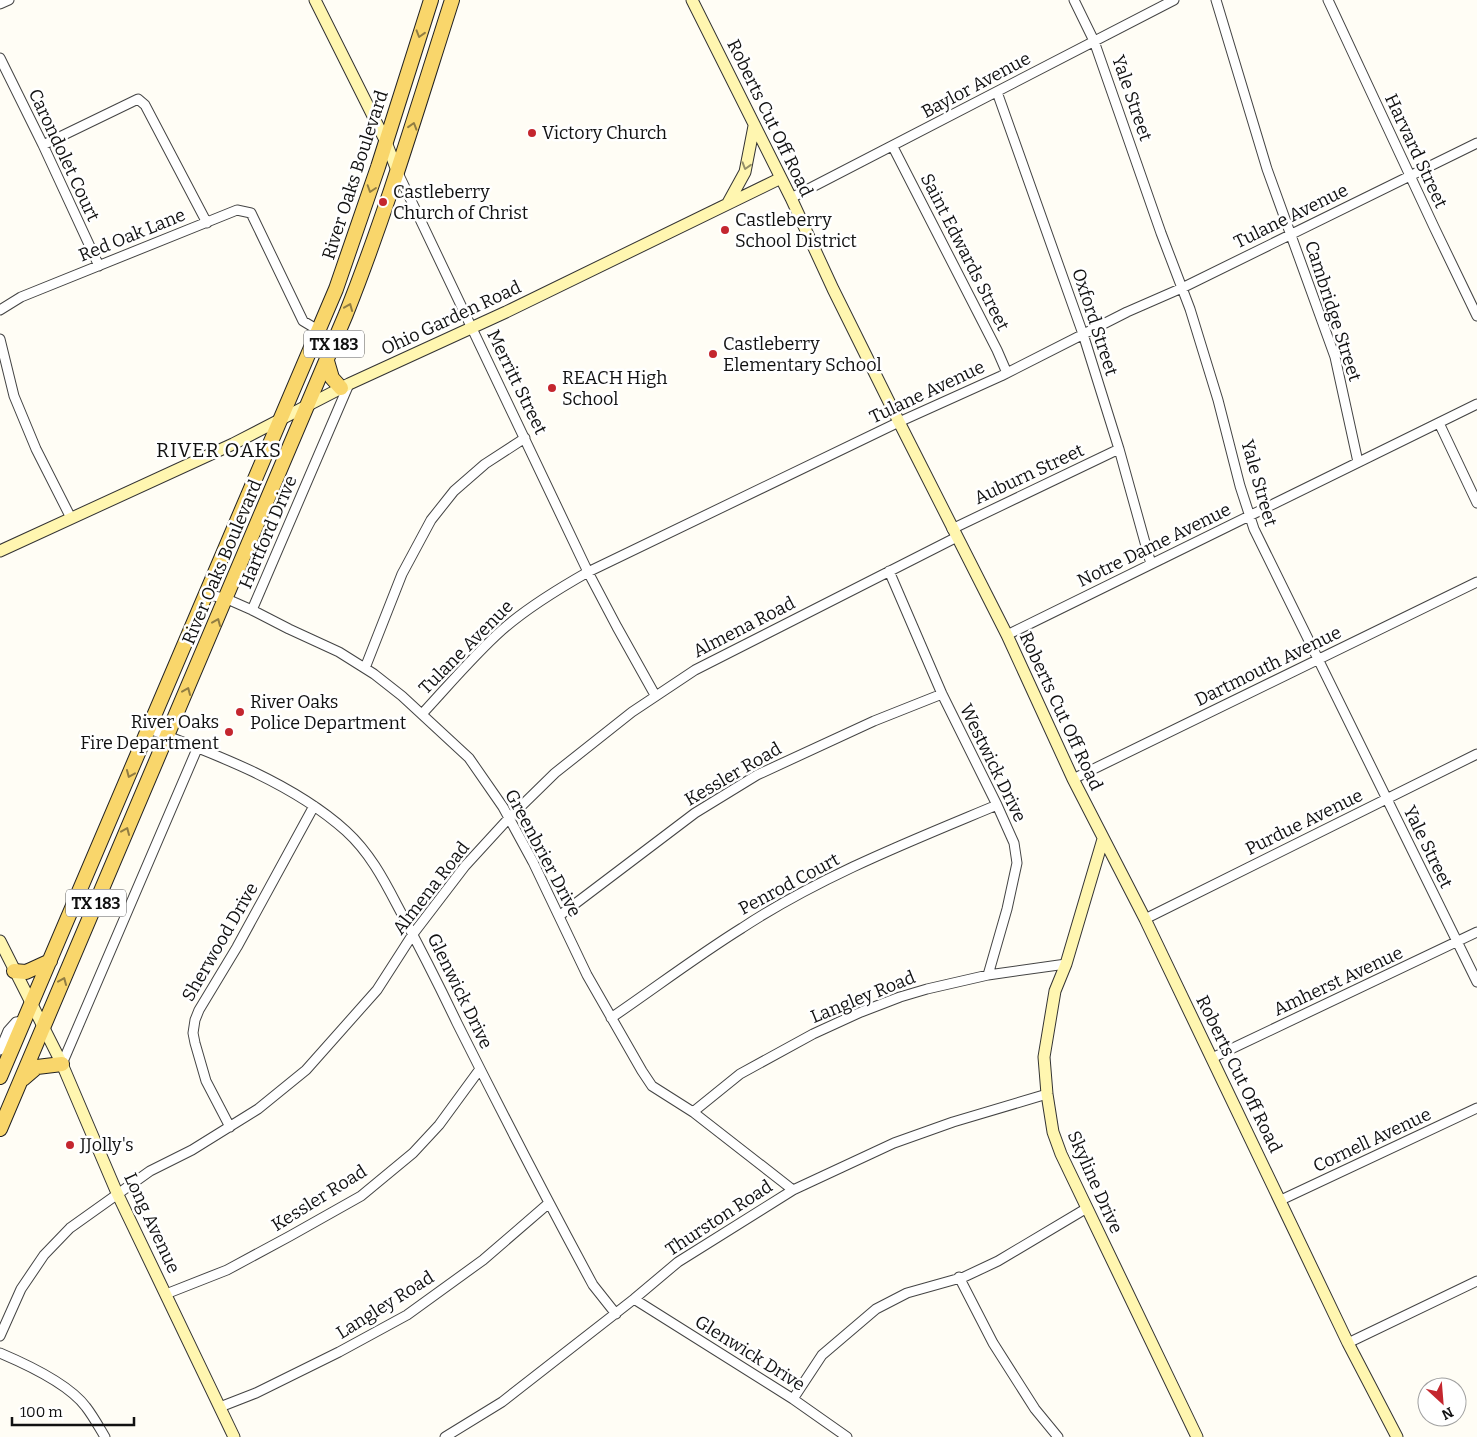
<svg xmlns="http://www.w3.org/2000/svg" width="1477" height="1437" font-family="Bitter,serif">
<rect width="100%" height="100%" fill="#fffdf5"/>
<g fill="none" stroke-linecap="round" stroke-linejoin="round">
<g stroke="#444" stroke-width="11">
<path id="street" d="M1074,0L1094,41L1161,233L1190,309L1218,400L1240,486L1254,529L1477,982
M1216,0L1267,169L1335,357L1358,462
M1328,0L1434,227L1477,316
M0,4L9,0
M0,58L43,145L99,266
M997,92L1083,334L1119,449L1151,564
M43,145L138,99L145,105L207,223
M893,147L997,350L1007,373
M398,173L588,572L617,627L655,695
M791,198L1174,0
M0,310L21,297L237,210L251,213L303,321L318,330
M0,339L14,396L36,449L71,518
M1439,423L1477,503
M952,529L1119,449
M889,571L942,694L997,805L1014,843L1017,863L1007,909L988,975
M206,594L227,599L252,610L289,629L339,652L374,674L402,696L469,758L503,807L533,862L587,975L642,1071L652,1086L693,1112L793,1190
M252,610L349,384
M1007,635L1477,404
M365,668L402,574L431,520L454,491L485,464L525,438
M422,714C448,686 474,655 502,630C528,607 558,589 588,572L899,422L1001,376L1127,312L1182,288L1477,143
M149,729C215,754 293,783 346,831C369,852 383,878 397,905C418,944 438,983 457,1023C501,1111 546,1198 593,1285L616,1314
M1073,779L1477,582
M559,916L695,813L757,775L874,721L942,694
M1145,919L1477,754
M611,1018C655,988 697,956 742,928C821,876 911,841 997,805
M0,1050L8,1031L16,1022L24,1021
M1212,1058L1477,932
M62,1064L197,749
M693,1112L740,1074L813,1034L861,1012L900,997L927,989L988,975L1066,964
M230,1127L206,1081L195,1043L193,1033L195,1020L199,1010L237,947L314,806
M1281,1200L1477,1108
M959,1277L993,1343L1035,1409L1058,1437
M166,1294L227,1270L290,1236L361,1196L413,1153L439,1125L480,1069
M634,1299L793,1399L847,1437
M0,1336L21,1289L44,1255L70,1228L150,1171L192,1150L258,1109L306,1070L377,990L413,934L465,866L509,818L555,773L632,712L695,670L957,537
M1348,1343L1477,1281
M0,1353C26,1364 69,1384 86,1407C93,1416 99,1427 105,1437
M793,1399L822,1355L876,1309L907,1293L964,1277L998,1261L1087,1208
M220,1407L256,1393L339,1352L407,1315L483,1260L549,1203
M445,1437L502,1402L634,1299L678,1262L793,1190L894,1143L953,1122L1047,1094"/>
</g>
<g stroke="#333" stroke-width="13">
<path id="secondary" d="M315,0L386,142L398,173
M692,0L791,198L833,289L899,422L1007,635L1073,779L1145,919L1348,1343L1397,1437
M728,203L745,172L754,126
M0,551L233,444L349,384L506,312L781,178
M1103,839L1066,964L1055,991L1044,1057L1047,1094L1053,1132L1061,1154L1197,1437
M0,941L62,1064L117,1193L234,1437"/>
</g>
<g stroke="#222" stroke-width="16">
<path id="primary" d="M327,361L332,378L341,388
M14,971L26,972L50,961
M0,1077L336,289L378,167L431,0
M23,1079L37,1067L62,1064
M0,1129L346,314C387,211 418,106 452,0"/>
</g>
<use href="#street" stroke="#fff" stroke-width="9"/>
<use href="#secondary" stroke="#fff6b0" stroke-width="11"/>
<use href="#primary" stroke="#f9d66b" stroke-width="14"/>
</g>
<defs><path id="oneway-chevron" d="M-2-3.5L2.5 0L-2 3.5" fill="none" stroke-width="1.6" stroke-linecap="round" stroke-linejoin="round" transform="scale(1.25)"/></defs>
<g stroke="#917d42">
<use href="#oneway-chevron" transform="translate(420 34) rotate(107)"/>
<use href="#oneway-chevron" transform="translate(413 126) rotate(-73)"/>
<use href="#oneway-chevron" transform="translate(371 189) rotate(108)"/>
<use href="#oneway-chevron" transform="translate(349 307) rotate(-68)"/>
<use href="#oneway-chevron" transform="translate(217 622) rotate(-67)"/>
<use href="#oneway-chevron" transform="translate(187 691) rotate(-67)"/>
<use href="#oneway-chevron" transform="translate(130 774) rotate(113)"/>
<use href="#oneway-chevron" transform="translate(126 831) rotate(-67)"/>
<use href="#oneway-chevron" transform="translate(63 981) rotate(-67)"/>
</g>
<use stroke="#948f68" href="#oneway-chevron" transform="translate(746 166) rotate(107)"/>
<g fill="#c4262e" stroke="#fff" stroke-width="2">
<circle cx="532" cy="133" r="5"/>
<circle cx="383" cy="202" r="5"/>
<circle cx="725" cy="230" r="5"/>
<circle cx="713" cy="354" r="5"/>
<circle cx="552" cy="388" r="5"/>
<circle cx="240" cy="712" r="5"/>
<circle cx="229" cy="732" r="5"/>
<circle cx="70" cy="1145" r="5"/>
</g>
<g text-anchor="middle" stroke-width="5" stroke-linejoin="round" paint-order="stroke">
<g fill="#fff" stroke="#585858" stroke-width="1">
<rect x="304" y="330.5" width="60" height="27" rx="4"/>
<rect x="66" y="889.5" width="60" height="27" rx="4"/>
</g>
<g font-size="16" font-weight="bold" fill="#111">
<text x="334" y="350">TX 183</text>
<text x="96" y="909">TX 183</text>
</g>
<g font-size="18" fill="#111" stroke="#fff">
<text transform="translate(976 85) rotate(-28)" y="6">Baylor Avenue</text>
<text transform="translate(1132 98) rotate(71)" y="6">Yale Street</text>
<text transform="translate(770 118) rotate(64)" y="6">Roberts Cut Off Road</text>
<text transform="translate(1416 151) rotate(65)" y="6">Harvard Street</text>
<text transform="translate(64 155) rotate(65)" y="6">Carondolet Court</text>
<text transform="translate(355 175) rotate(-72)" y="6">River Oaks Boulevard</text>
<text transform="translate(1291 216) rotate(-26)" y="6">Tulane Avenue</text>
<text transform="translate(132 235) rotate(-22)" y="6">Red Oak Lane</text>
<text transform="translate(965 252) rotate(63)" y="6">Saint Edwards Street</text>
<text transform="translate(1333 311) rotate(72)" y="6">Cambridge Street</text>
<text transform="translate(451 318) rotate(-25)" y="6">Ohio Garden Road</text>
<text transform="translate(1095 322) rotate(72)" y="6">Oxford Street</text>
<text transform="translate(517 382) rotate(64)" y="6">Merritt Street</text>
<text transform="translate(927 392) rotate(-25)" y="6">Tulane Avenue</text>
<text transform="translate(1029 474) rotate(-25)" y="6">Auburn Street</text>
<text transform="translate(1259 483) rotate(74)" y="6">Yale Street</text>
<text transform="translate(268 532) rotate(-67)" y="6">Hartford Drive</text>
<text transform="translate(1154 545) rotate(-26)" y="6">Notre Dame Avenue</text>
<text transform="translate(222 562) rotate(-67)" y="6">River Oaks Boulevard</text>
<text transform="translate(744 627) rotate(-27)" y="6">Almena Road</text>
<text transform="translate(466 647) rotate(-45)" y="6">Tulane Avenue</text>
<text transform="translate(1268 666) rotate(-26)" y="6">Dartmouth Avenue</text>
<text transform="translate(1061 711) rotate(65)" y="6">Roberts Cut Off Road</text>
<text transform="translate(993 763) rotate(64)" y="6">Westwick Drive</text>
<text transform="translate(733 774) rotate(-30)" y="6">Kessler Road</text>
<text transform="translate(1304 822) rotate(-26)" y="6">Purdue Avenue</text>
<text transform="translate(1428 847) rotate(64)" y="6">Yale Street</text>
<text transform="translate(543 853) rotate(62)" y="6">Greenbrier Drive</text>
<text transform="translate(789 884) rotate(-28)" y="6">Penrod Court</text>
<text transform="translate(431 888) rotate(-52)" y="6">Almena Road</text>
<text transform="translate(220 942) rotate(-60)" y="6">Sherwood Drive</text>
<text transform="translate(1338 981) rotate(-25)" y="6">Amherst Avenue</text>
<text transform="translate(460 991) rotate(64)" y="6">Glenwick Drive</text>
<text transform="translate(863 997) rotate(-22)" y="6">Langley Road</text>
<text transform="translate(1239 1074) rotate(64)" y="6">Roberts Cut Off Road</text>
<text transform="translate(1372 1140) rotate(-25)" y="6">Cornell Avenue</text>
<text transform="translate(1095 1182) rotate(66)" y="6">Skyline Drive</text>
<text transform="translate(319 1198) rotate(-32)" y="6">Kessler Road</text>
<text transform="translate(719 1218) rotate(-33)" y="6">Thurston Road</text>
<text transform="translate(152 1223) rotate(65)" y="6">Long Avenue</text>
<text transform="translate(385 1305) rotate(-32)" y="6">Langley Road</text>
<text transform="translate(750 1353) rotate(32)" y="6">Glenwick Drive</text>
</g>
<g font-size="18" fill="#111" stroke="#fff" text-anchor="start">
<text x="542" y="139">Victory Church</text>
<text x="393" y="198">Castleberry<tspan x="393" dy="21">Church of Christ</tspan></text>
<text x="735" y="226">Castleberry<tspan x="735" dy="21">School District</tspan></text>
<text x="723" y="350">Castleberry<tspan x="723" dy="21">Elementary School</tspan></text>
<text x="562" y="384">REACH High<tspan x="562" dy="21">School</tspan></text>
<text x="250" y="708">River Oaks<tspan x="250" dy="21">Police Department</tspan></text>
<text x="219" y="728" text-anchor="end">River Oaks<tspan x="219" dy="21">Fire Department</tspan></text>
<text x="80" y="1151">JJolly's</text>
</g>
<g font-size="20" letter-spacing="1" fill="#111" stroke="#fff">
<text x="219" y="457">RIVER OAKS</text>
</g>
</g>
<g transform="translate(1442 1402) rotate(154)"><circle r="24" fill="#ffffff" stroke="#a0a0a0"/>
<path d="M0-4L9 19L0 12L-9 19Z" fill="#c4262e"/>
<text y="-8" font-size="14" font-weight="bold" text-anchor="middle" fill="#111111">N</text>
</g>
<path d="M12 1417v8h122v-8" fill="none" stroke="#111111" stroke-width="2.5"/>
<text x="20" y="1417" font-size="15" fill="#111111" stroke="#ffffff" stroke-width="4" paint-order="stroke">100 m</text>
</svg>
